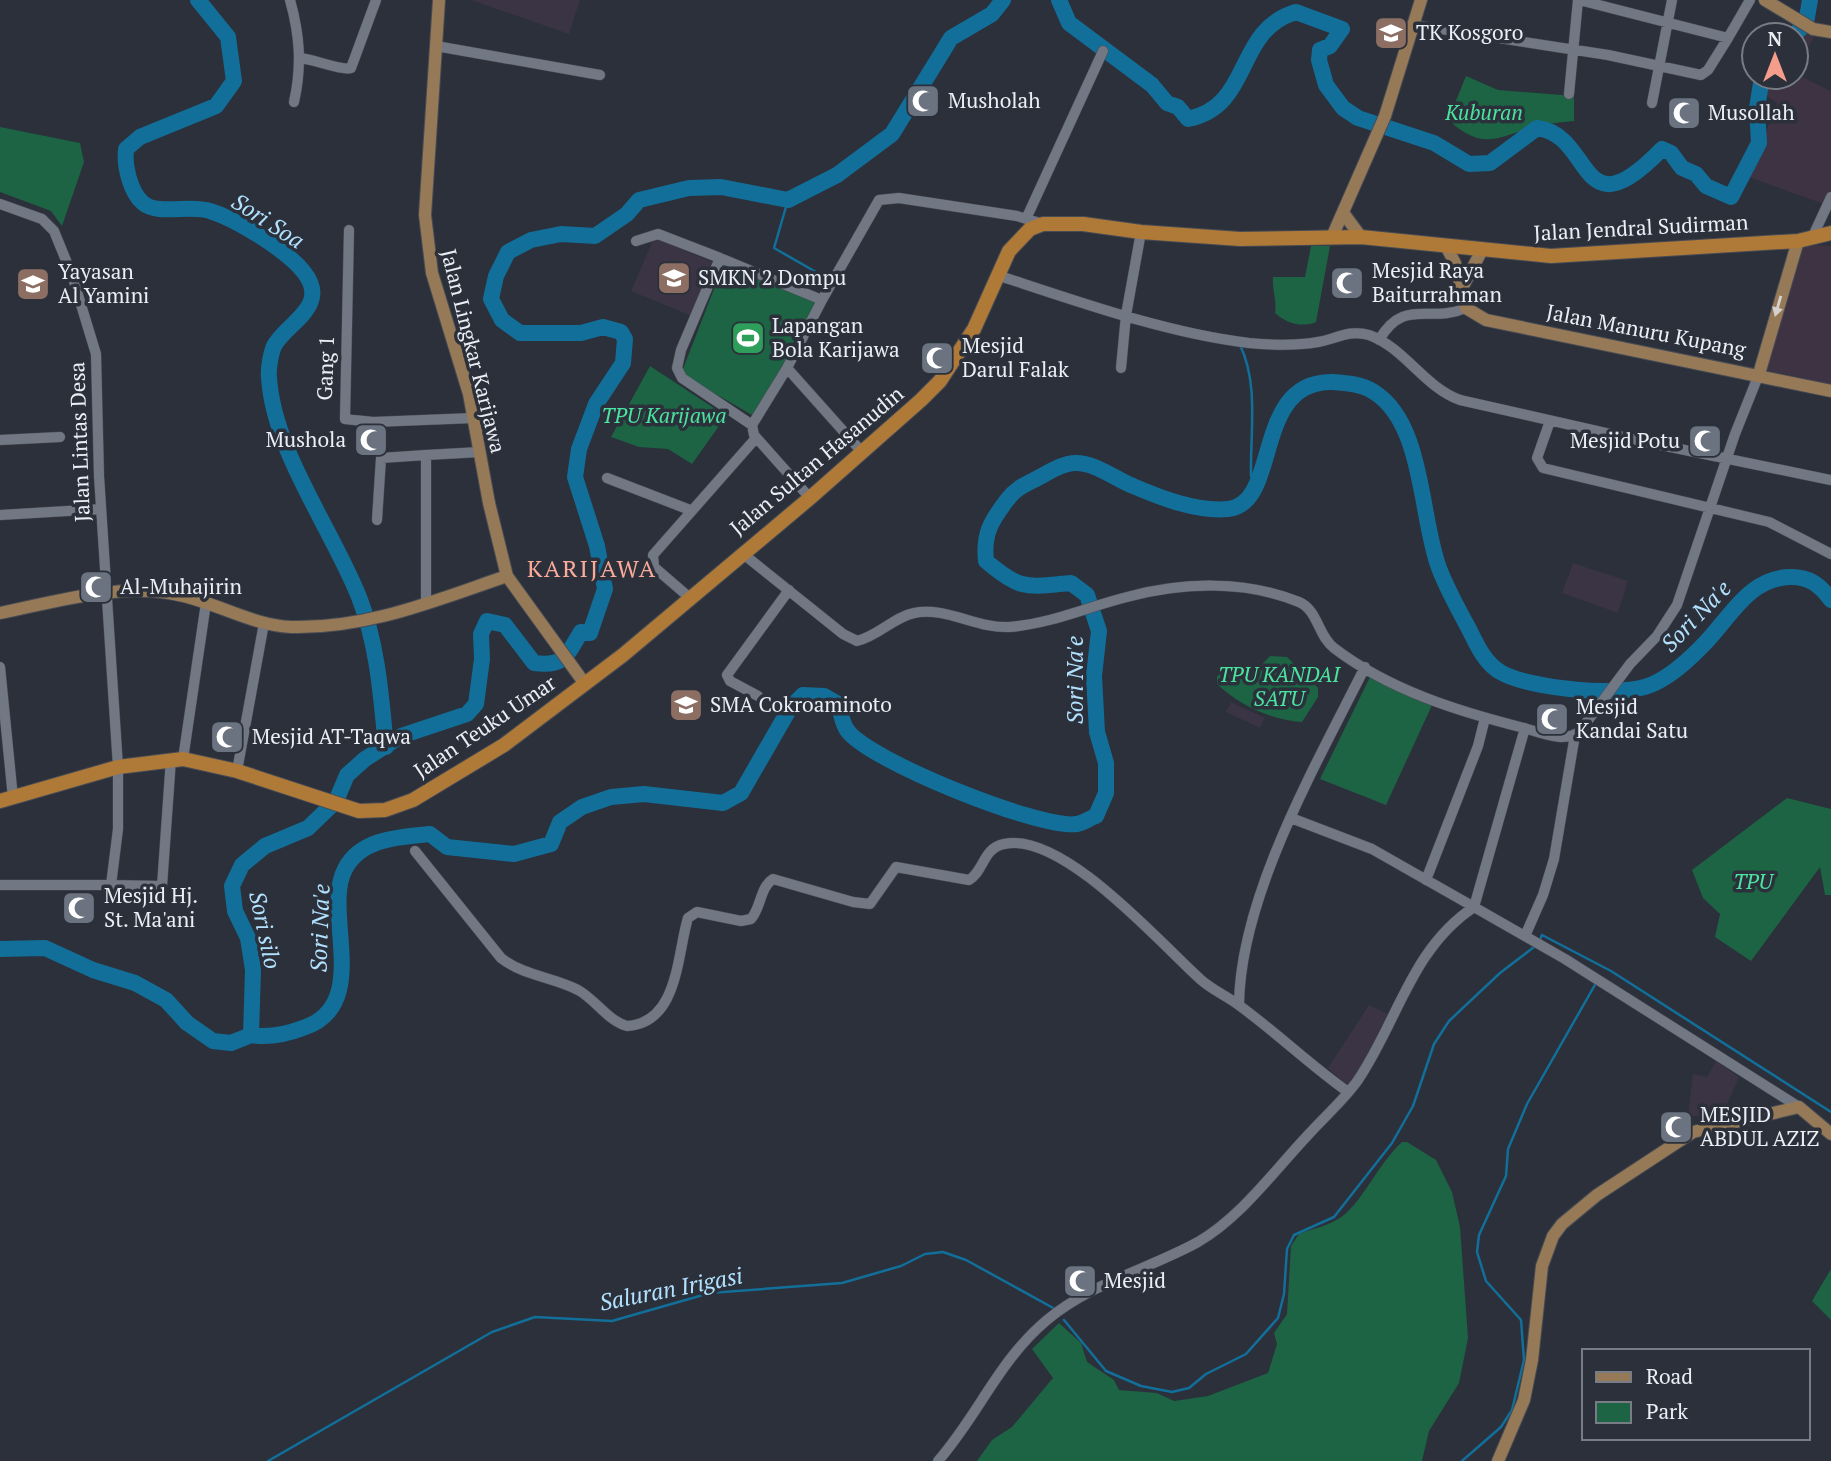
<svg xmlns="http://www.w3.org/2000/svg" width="1831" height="1461" font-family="'PT Serif',serif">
<rect width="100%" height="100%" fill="#2b303a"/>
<path fill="#3d3343" d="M1802,29L1815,35L1796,68V37Z
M1796,74L1831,91V191L1824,204L1749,177L1777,103L1764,94L1761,83L1763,77H1796Z
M1803,244L1831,246V384L1766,370Z"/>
<path fill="#3a3445" d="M471,0H580L569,34Z
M654,238L717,264L694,317L631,291Z
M1573,563L1628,581L1618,613L1562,593Z
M1231,702L1265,718L1260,728L1226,712Z
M1369,1005L1392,1016L1348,1087L1328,1068Z
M1716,1061L1739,1077L1725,1109L1707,1118L1688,1115L1693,1074L1707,1077Z"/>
<path fill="#1c6444" d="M1466,76L1498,90L1574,96V121C1560,122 1544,124 1530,128C1497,138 1483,149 1453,124V108Z
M0,127L80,143L84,162L62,226L51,211L0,192Z
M1311,246H1330L1316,322C1301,328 1286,323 1275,313C1277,299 1272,291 1273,277H1305Z
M723,266L818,302L759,419L681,374Z
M650,366L726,416L692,464L668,449L639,447L611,437Z
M1270,656L1287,657L1318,688V697L1302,722C1271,720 1239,705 1217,684V677L1225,666L1255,672Z
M1370,677L1433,703L1386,805L1320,779Z
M1787,798L1831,809V895H1825L1820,867L1751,961L1715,937L1720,914L1703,898L1692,870Z
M1402,1142H1407L1436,1160L1452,1192L1460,1227L1468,1338L1459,1383L1429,1431L1422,1461H977L992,1440L1012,1427L1053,1378L1032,1349L1059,1323L1081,1343L1087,1362L1114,1380L1119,1390L1157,1393L1174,1401L1208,1396L1268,1373L1277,1344L1274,1333L1287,1314L1291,1246L1299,1234C1314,1228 1330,1226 1344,1215C1365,1197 1379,1163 1402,1142Z
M1831,1269V1320L1812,1301Z"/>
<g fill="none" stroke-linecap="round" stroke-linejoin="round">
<path stroke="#126f9a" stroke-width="2.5" d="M788,200L774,248L830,280
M1240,345C1259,384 1250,433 1251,476L1258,484
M1539,942L1542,935L1611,971L1831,1112
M1064,1320L1106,1371L1141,1386L1172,1392L1189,1388L1206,1374L1246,1354L1278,1318L1284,1294L1287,1249L1294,1235L1334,1217L1392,1143L1413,1106L1434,1044L1449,1021L1500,973L1534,947
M268,1461L492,1332L535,1317L612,1321L710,1293L842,1283L901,1266L925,1254L943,1252L966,1260L1055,1309
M1462,1461L1501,1427L1512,1410L1524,1360L1521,1320L1486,1281L1477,1252L1479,1235L1506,1176L1508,1149L1527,1104L1596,983"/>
<path stroke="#126f9a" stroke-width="16" d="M198,0L228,37L234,81L216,106L140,137L126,149C124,165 130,192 143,203C158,216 190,204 210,211C236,219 286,250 303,271C332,306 286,323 274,346C271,353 268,369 269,377C273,450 332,529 359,597C378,646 381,696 386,747
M1059,0L1069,23L1152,85L1167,103L1178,107L1188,119C1253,106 1234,30 1296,12L1342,29L1330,46L1320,50L1319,60L1326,85L1343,108L1358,118L1434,143L1469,164L1490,163L1537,128C1595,135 1577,236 1662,149L1671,153L1682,168L1696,174L1706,186L1731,197L1759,143L1757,108L1762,77
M1794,35L1806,23L1810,0
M0,949L45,948L93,970L135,983L166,1000L187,1023L213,1041L231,1043L251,1035L253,970L248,938L235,911L232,886L242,865L265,846L308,828L336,801L347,775L365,759L401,736L467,714L476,704L482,659L481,634L487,621L505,625L534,663C565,667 566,656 581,632L590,633L605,589L597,546L575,477L579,449L596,404L623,363L625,339L621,332L603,327L581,333H520L502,320L491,299L496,276L508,252L531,240L561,234L595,236L627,214L639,200L689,188L721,187L788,200L837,175L892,134L951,38L992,14L1003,0
M251,1035C268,1038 287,1034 303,1028C373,1005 322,912 345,869C361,838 400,837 430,834L447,847L514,854L551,844L560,822L582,807L611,797L644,794L723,803L741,793L790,708L803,695L824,696L838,704C841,712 842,723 847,730C867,760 1041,830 1077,824C1083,823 1090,818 1096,816L1106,793V763L1097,732L1094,676L1099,631L1087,595L1071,583C1027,587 1021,591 986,561C983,534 991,521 1007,500C1015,489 1024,485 1036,479C1048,473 1062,463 1076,463C1096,463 1115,479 1133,486C1161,498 1197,512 1228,509C1281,504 1252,381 1332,382C1347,383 1362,384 1374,392C1424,423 1420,518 1439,568C1447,589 1458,609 1469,629C1477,645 1485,664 1502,673C1532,689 1622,698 1653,684C1673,675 1691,658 1706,642C1731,616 1750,577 1791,577C1810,577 1820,585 1831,600"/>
<g stroke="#474b54" stroke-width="11">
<path id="minor" d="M290,0C300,36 302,66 294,102
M1579,0L1728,38L1750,0
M1415,25L1608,55L1701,75L1708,70L1728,38
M436,46L600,75
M300,58C313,59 342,71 351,68L376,0
M1569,94L1578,0
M1652,103L1672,0
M0,204L42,219L54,231L72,275L96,354L99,476L118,767V829L111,885H0
M1026,219L1103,51
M349,230L345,419L373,422L474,418
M1812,238L1831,197
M636,241L658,234L720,258
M997,275C1076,301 1166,333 1249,343C1271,345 1296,346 1318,342C1336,339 1350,329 1369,335C1405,348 1424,387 1460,400L1641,441L1831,480
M1379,340C1404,297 1429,324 1466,308
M787,368L862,452
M1121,368L1126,315L1141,232
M1550,421L1537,458L1543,468L1769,522L1831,554
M752,425L682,378L677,368L681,350L720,258L822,300
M0,440L60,437
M607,478L690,510
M810,498L754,435L752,425L787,368L822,300L879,200L899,198L1017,216L1043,224
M0,515L101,509
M377,520L381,458L426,455
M742,553L843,634L857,641C878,636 894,617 914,613C945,606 978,629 1009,627C1050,624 1087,607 1127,597C1183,582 1245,580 1299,602C1318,610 1318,636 1334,648C1389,690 1457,711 1524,728C1540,732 1565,744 1580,731L1630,664L1657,636L1677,605L1735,434L1759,374
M690,598L654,567L653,555L756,438
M426,604V455L480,452
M0,667L13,798
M758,696L730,681L727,675L789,590
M183,759L206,603
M237,771L264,623
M1291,818L1372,849L1474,907L1525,728
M415,851L501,958C524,976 553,977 578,990C596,1000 608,1021 627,1026C679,1023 677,953 688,918L697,912L741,921L751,919C761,908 760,887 773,879L853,902L870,904L896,867L969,880C984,871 983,848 1004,844C1062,831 1159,942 1200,979C1212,990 1227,996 1240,1006C1277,1033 1310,1065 1348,1092
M1426,880L1478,746L1485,718
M111,885L162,886L171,759
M1525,936L1543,895L1554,859L1575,735
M1239,1005C1240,896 1317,763 1365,667
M938,1461C979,1414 999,1360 1047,1320C1091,1283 1149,1269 1198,1242C1241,1217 1274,1171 1308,1135C1324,1117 1344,1100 1358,1080C1398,1021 1411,949 1474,907L1565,959L1799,1107"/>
</g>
<g stroke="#474b54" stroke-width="14">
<path id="major" d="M439,0L425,215L432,273L469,394L489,503L507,576L585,684
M1765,0L1813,29L1831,32
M1344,214L1361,237
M1332,237L1385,116L1421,0
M1446,246L1455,263L1466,308L1486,320L1831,391
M1462,288L1482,250
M1759,374L1798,241
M0,613C55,602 117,583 174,594C214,601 250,625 291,627C368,629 436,600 507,576
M1498,1461L1524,1400L1532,1360L1542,1266L1553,1236L1562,1224L1597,1195L1693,1132L1799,1107L1831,1134"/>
</g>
<g stroke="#474b54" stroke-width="16">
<path id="highway" d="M0,801L118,767L183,759L237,771L359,811L385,810L413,800L504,745L623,655L810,498L921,400L940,381L974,329L1009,251L1030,229L1043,224H1083L1141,232L1240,239L1361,237L1551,256L1798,241L1831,233"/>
</g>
<use href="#minor" stroke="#717783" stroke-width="10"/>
<use href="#major" stroke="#967956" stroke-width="12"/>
<use href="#highway" stroke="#af7a38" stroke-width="14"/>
</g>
<defs><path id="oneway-solid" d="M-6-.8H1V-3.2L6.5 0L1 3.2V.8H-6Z" transform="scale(1.75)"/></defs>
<use fill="#d5d1cd" href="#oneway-solid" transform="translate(1778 306) rotate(106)"/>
<defs>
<g id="school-square" transform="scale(1.75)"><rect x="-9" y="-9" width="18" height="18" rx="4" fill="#8d6e63" stroke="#2b303a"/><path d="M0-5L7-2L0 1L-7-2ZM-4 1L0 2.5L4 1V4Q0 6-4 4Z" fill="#fff"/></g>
<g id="mosque-square" transform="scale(1.75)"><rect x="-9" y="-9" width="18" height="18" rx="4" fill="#6b7280" stroke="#2b303a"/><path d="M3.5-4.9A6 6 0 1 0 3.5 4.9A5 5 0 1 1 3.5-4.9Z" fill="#fff"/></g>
<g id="university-square" transform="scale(1.75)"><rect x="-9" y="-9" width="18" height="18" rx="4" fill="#8d6e63" stroke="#2b303a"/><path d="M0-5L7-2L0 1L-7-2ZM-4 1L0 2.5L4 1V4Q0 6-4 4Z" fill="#fff"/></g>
<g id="stadium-square" transform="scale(1.75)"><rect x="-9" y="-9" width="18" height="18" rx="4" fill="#2e9e5b" stroke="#2b303a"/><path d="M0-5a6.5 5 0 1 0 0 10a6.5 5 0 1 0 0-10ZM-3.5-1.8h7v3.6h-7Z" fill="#fff"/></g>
</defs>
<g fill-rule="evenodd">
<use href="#school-square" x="1391" y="33"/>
<use href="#mosque-square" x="923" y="101"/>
<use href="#mosque-square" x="1684" y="113"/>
<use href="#school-square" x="674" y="278"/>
<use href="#mosque-square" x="1347" y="283"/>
<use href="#university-square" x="33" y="284"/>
<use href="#stadium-square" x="748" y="338"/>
<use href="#mosque-square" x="937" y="358"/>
<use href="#mosque-square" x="371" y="440"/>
<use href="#mosque-square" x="1705" y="441"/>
<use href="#mosque-square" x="96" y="587"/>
<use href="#school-square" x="686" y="705"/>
<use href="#mosque-square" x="1552" y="719"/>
<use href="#mosque-square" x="227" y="737"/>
<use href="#mosque-square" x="79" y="908"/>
<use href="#mosque-square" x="1676" y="1127"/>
<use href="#mosque-square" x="1080" y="1281"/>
</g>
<g text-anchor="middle" stroke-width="7" stroke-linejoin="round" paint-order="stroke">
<g font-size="21" fill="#eaeef5" stroke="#2b303a" text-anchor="start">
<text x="1416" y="40">TK Kosgoro</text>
<text x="948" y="108">Musholah</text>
<text x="1708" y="120">Musollah</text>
<text x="1372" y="278">Mesjid Raya<tspan x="1372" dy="24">Baiturrahman</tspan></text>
<text x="58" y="279">Yayasan<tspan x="58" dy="24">Al Yamini</tspan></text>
<text x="698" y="285">SMKN 2 Dompu</text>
<text x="772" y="333">Lapangan<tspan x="772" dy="24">Bola Karijawa</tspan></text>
<text x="962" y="353">Mesjid<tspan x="962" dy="24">Darul Falak</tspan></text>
<text x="346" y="447" text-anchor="end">Mushola</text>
<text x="1680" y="448" text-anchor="end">Mesjid Potu</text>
<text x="120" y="594">Al-Muhajirin</text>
<text x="710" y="712">SMA Cokroaminoto</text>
<text x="1576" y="714">Mesjid<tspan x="1576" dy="24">Kandai Satu</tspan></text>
<text x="252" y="744">Mesjid AT-Taqwa</text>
<text x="104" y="903">Mesjid Hj.<tspan x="104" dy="24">St. Ma'ani</tspan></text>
<text x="1700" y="1122">MESJID<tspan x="1700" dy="24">ABDUL AZIZ</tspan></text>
<text x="1104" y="1288">Mesjid</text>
</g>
<g font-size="21" font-style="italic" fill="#4be3a0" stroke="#2b303a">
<text x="1484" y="120">Kuburan</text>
<text x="664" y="423">TPU Karijawa</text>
<text x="1279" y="682">TPU KANDAI<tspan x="1279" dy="24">SATU</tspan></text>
<text x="1753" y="889">TPU</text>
</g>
<g font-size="21" fill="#eaeef5" stroke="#2b303a">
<text transform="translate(1641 228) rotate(-3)" y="7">Jalan Jendral Sudirman</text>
<text transform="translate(1646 331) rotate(11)" y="7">Jalan Manuru Kupang</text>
<text transform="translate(473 351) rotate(76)" y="7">Jalan Lingkar Karijawa</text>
<text transform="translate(326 368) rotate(-88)" y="7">Gang 1</text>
<text transform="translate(80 442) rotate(-92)" y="7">Jalan Lintas Desa</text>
<text transform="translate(817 461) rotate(-40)" y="7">Jalan Sultan Hasanudin</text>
<text transform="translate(485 727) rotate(-34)" y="7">Jalan Teuku Umar</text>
</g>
<g font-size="23" font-style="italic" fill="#b1e1fe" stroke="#2b303a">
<text transform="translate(268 221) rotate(33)" y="8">Sori Soa</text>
<text transform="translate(1696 616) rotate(-46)" y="8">Sori Na'e</text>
<text transform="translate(1075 680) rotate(-90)" y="8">Sori Na'e</text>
<text transform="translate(320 928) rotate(-88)" y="8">Sori Na'e</text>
<text transform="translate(265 930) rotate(78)" y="8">Sori silo</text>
<text transform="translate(671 1289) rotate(-11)" y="8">Saluran Irigasi</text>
</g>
<g font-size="24" letter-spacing="2" fill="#fba998" stroke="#2b303a">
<text x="592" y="577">KARIJAWA</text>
</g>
</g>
<rect x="1582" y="1349" width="228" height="91" fill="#2b303a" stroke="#777c85" stroke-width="2"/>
<rect x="1596" y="1372" width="35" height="10" fill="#967956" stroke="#777c85" stroke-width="2"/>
<text x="1646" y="1384" font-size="21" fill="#eaeef5">Road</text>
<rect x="1596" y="1402" width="35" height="21" fill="#1c6444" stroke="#777c85" stroke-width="2"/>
<text x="1646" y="1419" font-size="21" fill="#eaeef5">Park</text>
<g transform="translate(1775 56)"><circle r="33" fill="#2b303a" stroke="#777c85" stroke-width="2"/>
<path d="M0-5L12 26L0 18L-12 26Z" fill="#f49d8b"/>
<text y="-10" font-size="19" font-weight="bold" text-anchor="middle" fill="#eaeef5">N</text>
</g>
</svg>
